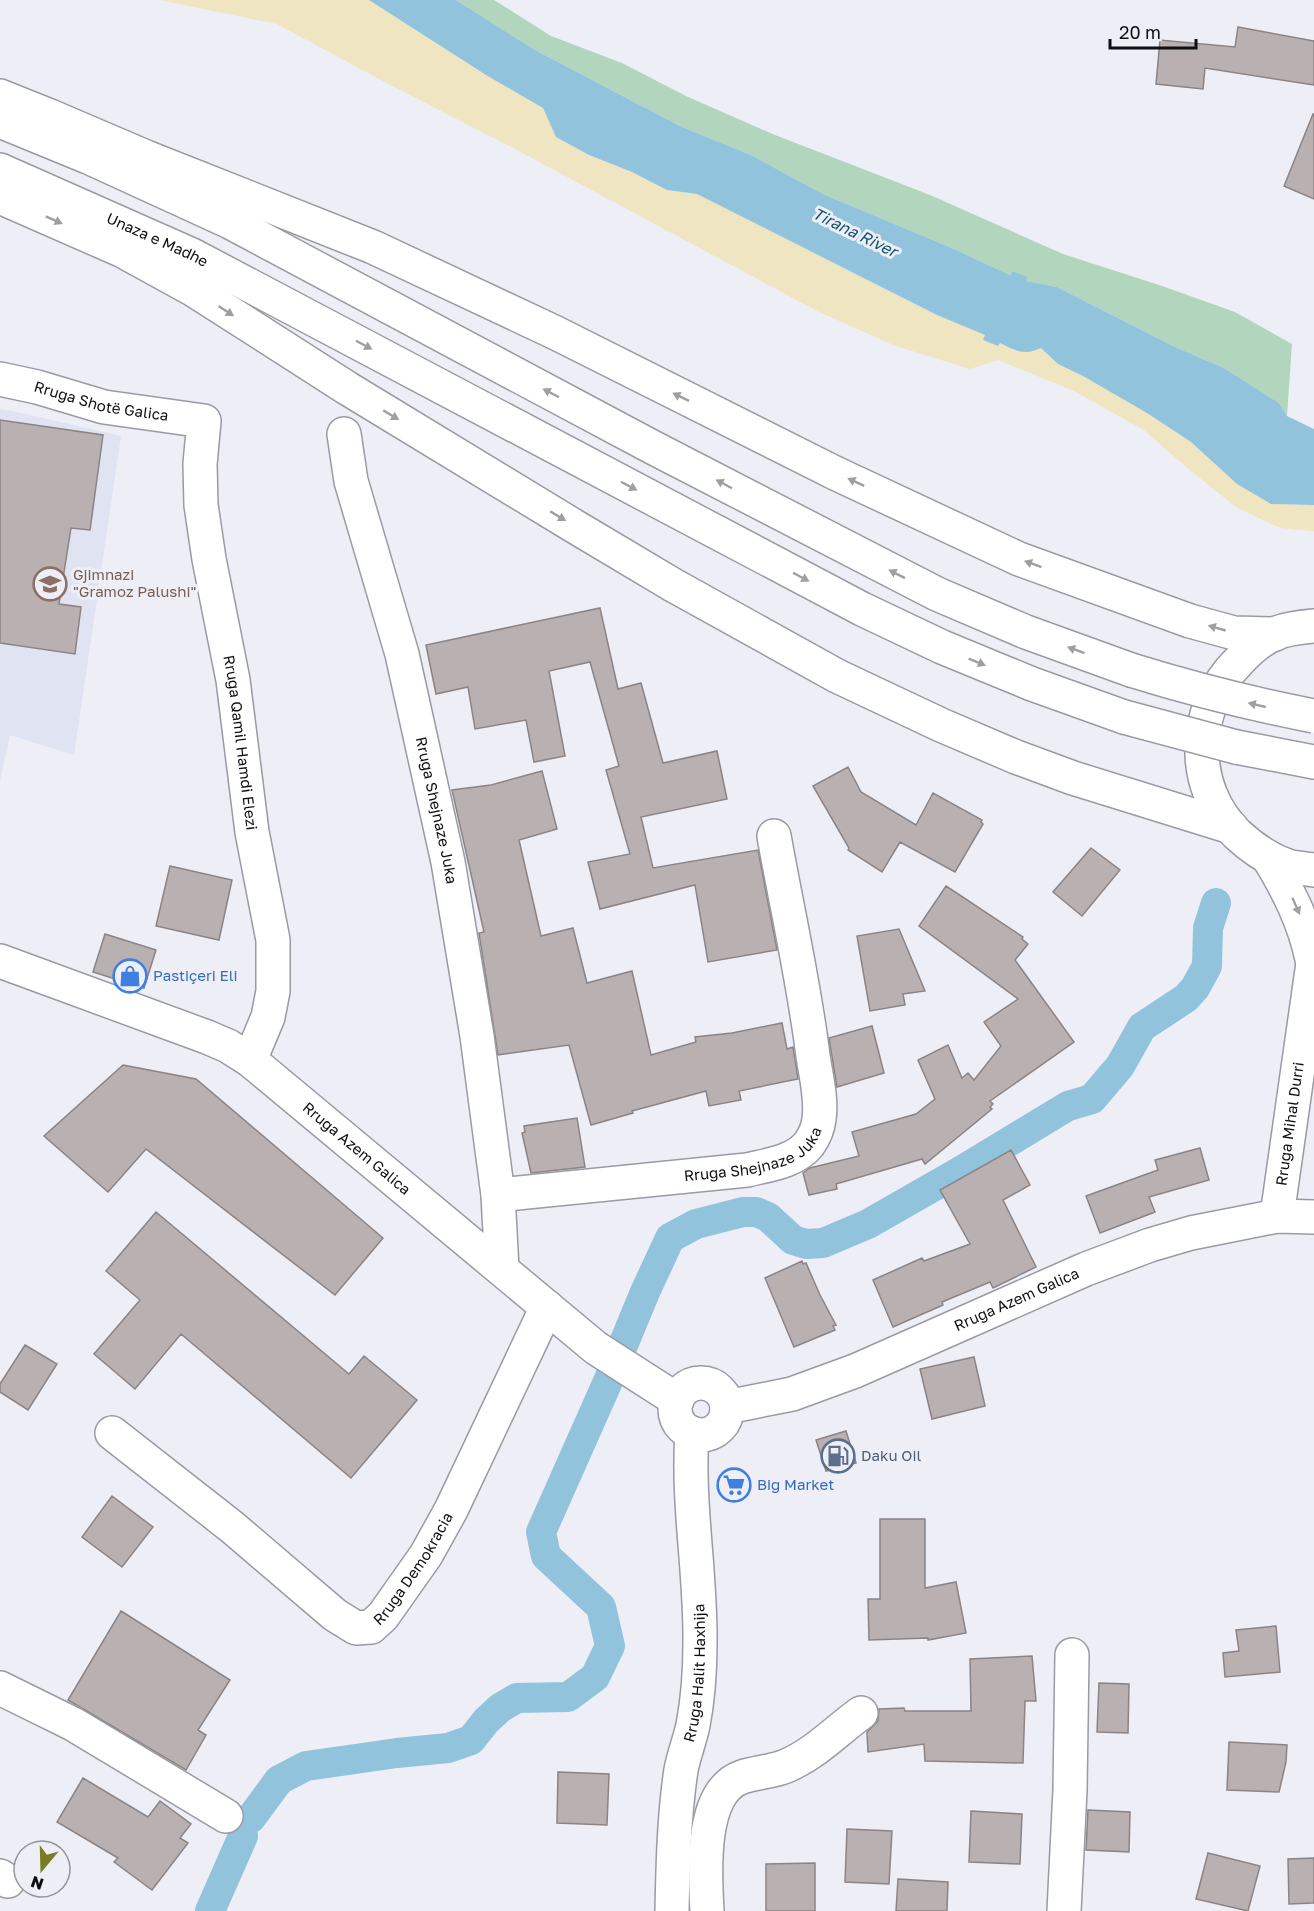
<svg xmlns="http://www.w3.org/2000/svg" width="1314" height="1911" font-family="'Golos Text',sans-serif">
<rect width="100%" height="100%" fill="#edeef6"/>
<path fill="#e0e3f2" d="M0,409L13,411L121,436L74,755L10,735L0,781Z"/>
<path fill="#b1d5bd" d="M456,0H494L551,36L622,63L686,96L775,135L930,195L1063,254L1162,286L1235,312L1292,344L1287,416L1279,403L1224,368L1173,346L1057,287L1025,281L1012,271L1010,275L954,249L823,194L751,155L682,127L535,50Z"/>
<path fill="#efe5c0" d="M160,0H369L486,75L543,108L556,137L589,155L632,172L667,190L697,194L937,315L985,335L984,340L998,346L1000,343L1016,351L1041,347L1058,364L1083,376L1147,413L1191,442L1237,484L1271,504L1314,505V531L1280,528L1236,507L1186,467L1144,430L1074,391L998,360L970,369L893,345L817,311L515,149L379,79L277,24Z"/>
<path fill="#91c3dd" d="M369,0H456L535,50L682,127L751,155L823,194L954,249L1010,275L1012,271L1027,277L1026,281L1057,287L1173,346L1224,368L1279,403L1287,416L1314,429V505L1271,504L1237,484L1191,442L1147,413L1083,376L1058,364L1041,348C1024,356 1016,351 1000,343L998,346L983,340L985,335L937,315L697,194L667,190L632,172L589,155L556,137L543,108L486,75Z"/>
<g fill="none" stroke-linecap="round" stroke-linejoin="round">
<path stroke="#91c3dd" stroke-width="30" d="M251,1818L279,1780L306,1766L397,1753L448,1748L471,1740L486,1721L500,1708L517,1698L568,1697L595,1677L610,1646L601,1607L546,1556L541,1532L609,1379L645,1292L670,1238L696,1224L743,1212H756L768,1217L793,1240L806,1244L823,1243L868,1224L959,1172L1068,1106L1092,1099L1120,1066L1142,1027L1186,998L1195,988L1207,966L1208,928L1216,903
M210,1911L243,1836"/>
</g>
<path fill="#b9b0b2" stroke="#8c8385" stroke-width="1.5" d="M1238,27L1314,41V85L1205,68L1203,89L1156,84L1160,40L1235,47Z
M1313,114H1314V199L1284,186Z
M0,420L103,435L90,530L71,528L59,604L81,607L75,654L0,643Z
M600,608L618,689L641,683L663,763L717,751L727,799L641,817L653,868L758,850L777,950L708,962L695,885L600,909L588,862L630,854L606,770L619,766L590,662L549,671L565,756L534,762L526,720L475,729L468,687L436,694L426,645Z
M848,767L861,792L916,825L933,793L982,820L981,822L983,824L955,872L900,842L882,872L848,850L849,848L813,786Z
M542,771L557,829L519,840L541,936L573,928L587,983L632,971L651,1055L696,1042L695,1037L732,1033L782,1023L787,1049L793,1047L798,1079L739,1091L741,1100L709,1106L706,1091L632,1111L633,1113L591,1125L569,1045L498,1055L479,933L484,932L452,790L491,785Z
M1091,848L1120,870L1082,916L1053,892Z
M170,866L232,880L219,940L156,926Z
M946,886L1023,937L1022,939L1028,944L1015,960L1074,1042L990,1101L993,1104L990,1107L992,1109L925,1164L922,1159L836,1184L837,1189L809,1195L803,1173L810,1168L859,1156L852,1132L916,1114L935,1099L918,1060L948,1045L962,1078L968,1073L974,1080L1001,1046L984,1022L1018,999L919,926Z
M899,929L925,991L903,994L905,1005L870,1011L857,936Z
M105,934L156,950L144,988L93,972Z
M872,1026L884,1073L837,1087L829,1038Z
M123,1065L196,1079L383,1238L335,1295L146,1149L108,1192L44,1136Z
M577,1118L585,1167L531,1173L522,1133L525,1132L524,1126Z
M1200,1148L1209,1180L1149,1197L1155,1212L1100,1233L1086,1196L1158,1170L1155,1160Z
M1011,1150L1030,1185L1003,1200L1036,1267L993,1288L990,1282L942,1302L943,1305L893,1327L873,1280L922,1258L924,1261L970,1244L940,1190Z
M156,1212L349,1374L364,1356L417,1400L351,1478L181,1334L135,1389L94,1354L140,1300L106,1271Z
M802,1261L803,1264L806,1263L820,1295L836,1325L833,1326L835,1330L794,1347L765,1278Z
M25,1345L57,1364L28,1410L0,1392V1384Z
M974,1357L985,1406L932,1419L920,1369Z
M846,1431L856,1463L826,1471L816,1440Z
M112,1496L153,1527L122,1567L82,1537Z
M880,1519H925V1588L956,1582L966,1633L928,1640V1638L869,1640L868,1599H880Z
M121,1611L230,1680L198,1730L206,1735L186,1770L68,1700Z
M1276,1626L1280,1672L1225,1677L1223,1653L1239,1651L1236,1630Z
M1032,1656L1036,1701H1025L1023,1763L925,1761L924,1744L868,1752L867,1732L878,1721L879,1709L904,1708L905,1711H971L970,1659Z
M1099,1683L1129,1684L1128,1733L1097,1732Z
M1229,1742L1287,1745L1286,1762L1279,1792L1227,1790Z
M558,1772L609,1774L607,1825L557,1823Z
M83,1778L148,1817L160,1801L191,1824L180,1838L188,1843L152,1890L114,1862L118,1858L57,1822Z
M1088,1810L1130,1812L1129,1852L1086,1850Z
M971,1811L1022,1814L1020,1864L969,1862Z
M847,1829L892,1831L889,1884L845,1882Z
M1208,1853L1260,1866L1248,1911L1196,1899Z
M1314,1858V1903L1289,1904L1288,1859Z
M815,1863V1911H766V1864Z
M898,1879L948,1882L947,1911H896Z"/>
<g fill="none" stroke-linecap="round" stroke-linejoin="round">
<g stroke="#999ba2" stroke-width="36">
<g id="minor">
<path id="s1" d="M0,379L37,387L104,407L204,421L200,464L201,505L209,559L233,680L252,832L273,940V991L268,1017L250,1060"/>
<path id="s2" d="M344,434L351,481L402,654L448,862L477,1036L498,1195L502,1269"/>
<path id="s3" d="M498,1195L747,1170C767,1165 795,1162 809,1144C814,1137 818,1128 819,1119C822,1099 816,1076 813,1056C804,982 787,909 774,836"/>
<path id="s4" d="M112,1433L232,1527L335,1615L356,1628L371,1627L383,1616L426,1555L451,1510L547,1307"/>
<path d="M0,1688L73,1724L226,1816"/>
<path d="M0,1876L8,1881"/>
<path d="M707,1911C705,1875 699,1792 742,1777C756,1772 772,1772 786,1766C815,1754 836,1731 861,1713"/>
<path d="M1064,1911L1070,1790L1072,1655"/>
</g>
</g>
<g stroke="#999ba2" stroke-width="36">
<g id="tertiary">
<path id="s5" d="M672,1911C673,1864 674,1816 681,1770C684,1754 690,1740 693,1725C698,1699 700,1670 700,1643C701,1573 687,1503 692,1433"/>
</g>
</g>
<g stroke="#999ba2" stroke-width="36">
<g id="secondary">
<path d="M1314,626C1302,627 1285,629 1274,634C1260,640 1248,651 1238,662C1191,709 1189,787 1237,834C1252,848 1271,861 1291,867C1299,868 1307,869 1314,870"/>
<path d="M1268,857C1288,890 1304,921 1312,959"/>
<path id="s6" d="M0,961L207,1037L228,1046L250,1060L596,1348L677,1400"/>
<path id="s7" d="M1277,1216L1314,956"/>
<circle cx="701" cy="1409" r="26"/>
<path id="s8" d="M727,1407L792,1394L855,1371L1086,1269L1150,1245L1191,1233L1277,1216L1314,1217"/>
</g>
</g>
<g stroke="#999ba2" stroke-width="36">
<g id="trunk">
<path d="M0,96L50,116L146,157L373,247L556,333L835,473L1019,559L1190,621L1234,633L1275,634"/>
<path d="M0,121L88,157L230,222L654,448L937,594L1026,632L1131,670"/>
<path id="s9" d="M0,170L192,255L862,609L942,647L1032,684L1124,717"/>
<path d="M0,197L123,251L194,290L347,388L574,526L673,585L837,676L941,725L1016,757L1073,778L1231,827"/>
<path d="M1236,747L1314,762"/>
</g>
</g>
<use href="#minor" stroke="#fff" stroke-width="33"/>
<use href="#tertiary" stroke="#fff" stroke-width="33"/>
<use href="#secondary" stroke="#fff" stroke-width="33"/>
<use href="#trunk" stroke="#fff" stroke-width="33"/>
<g stroke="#999ba2" stroke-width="36" stroke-linecap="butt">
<path id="trunk-bridge" d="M1131,670C1192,689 1252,704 1314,716
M1124,717L1236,747"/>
</g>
<use href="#trunk-bridge" stroke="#fff" stroke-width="33"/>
</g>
<defs><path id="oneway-solid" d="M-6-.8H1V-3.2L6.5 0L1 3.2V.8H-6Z" transform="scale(1.5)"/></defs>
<g fill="#9f9fa0">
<use href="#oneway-solid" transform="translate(54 220) rotate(24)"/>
<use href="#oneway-solid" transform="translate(226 311) rotate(33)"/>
<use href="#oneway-solid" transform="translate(364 345) rotate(28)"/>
<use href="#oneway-solid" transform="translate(551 393) rotate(-152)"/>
<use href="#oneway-solid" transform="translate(681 397) rotate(-154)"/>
<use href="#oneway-solid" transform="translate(391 415) rotate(31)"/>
<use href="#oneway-solid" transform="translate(856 482) rotate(-155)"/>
<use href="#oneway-solid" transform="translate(724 484) rotate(-152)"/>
<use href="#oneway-solid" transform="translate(629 486) rotate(28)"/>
<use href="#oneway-solid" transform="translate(558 516) rotate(31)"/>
<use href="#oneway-solid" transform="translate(1033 564) rotate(-160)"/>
<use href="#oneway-solid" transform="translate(897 574) rotate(-153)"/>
<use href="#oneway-solid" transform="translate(801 577) rotate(28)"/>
<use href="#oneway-solid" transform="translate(1217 628) rotate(-164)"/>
<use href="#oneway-solid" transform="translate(1076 650) rotate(-160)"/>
<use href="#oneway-solid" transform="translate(977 662) rotate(22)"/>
<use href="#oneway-solid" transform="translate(1257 705) rotate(-167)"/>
<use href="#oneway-solid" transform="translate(1296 906) rotate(66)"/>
</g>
<defs>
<g id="school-ring" transform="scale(1.725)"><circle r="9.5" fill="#edeef6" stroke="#8d6e63" stroke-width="1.5"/><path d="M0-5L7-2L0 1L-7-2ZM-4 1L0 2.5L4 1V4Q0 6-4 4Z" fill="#8d6e63"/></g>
<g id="shop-ring" transform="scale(1.725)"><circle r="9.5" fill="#edeef6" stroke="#3f7fe0" stroke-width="1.5"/><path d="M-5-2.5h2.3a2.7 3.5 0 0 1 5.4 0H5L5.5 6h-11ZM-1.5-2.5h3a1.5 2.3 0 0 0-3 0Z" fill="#3f7fe0"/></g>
<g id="fuel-ring" transform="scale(1.725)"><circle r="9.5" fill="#edeef6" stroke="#5c6f8a" stroke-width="1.5"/><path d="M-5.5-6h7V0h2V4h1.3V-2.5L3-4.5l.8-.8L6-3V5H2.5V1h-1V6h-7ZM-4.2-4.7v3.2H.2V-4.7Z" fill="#5c6f8a"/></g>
<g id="supermarket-ring" transform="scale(1.725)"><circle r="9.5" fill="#edeef6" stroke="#3f7fe0" stroke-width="1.5"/><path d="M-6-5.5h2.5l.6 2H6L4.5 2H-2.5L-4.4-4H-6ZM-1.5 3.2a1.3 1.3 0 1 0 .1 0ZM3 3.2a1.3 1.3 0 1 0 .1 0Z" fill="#3f7fe0"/></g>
</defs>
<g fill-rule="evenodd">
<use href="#school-ring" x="50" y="584"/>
<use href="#shop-ring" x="130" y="976"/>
<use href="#fuel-ring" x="838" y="1456"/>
<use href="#supermarket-ring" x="734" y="1485"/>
</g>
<g text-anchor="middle" stroke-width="6" stroke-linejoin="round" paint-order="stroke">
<g font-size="15" fill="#0f0f12" stroke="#edeef6">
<text dy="5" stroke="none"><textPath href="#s9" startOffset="172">Unaza e Madhe</textPath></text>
<text dy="5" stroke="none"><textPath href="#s1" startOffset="104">Rruga Shotë Galica</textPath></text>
<text dy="5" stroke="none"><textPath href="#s1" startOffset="534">Rruga Qamil Hamdi Elezi</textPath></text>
<text dy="5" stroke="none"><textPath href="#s2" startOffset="388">Rruga Shejnaze Juka</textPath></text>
<text dy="5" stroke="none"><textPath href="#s7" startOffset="93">Rruga Mihal Durri</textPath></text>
<text dy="5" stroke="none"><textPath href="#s6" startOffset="408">Rruga Azem Galica</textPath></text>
<text dy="5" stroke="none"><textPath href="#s3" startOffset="262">Rruga Shejnaze Juka</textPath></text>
<text dy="5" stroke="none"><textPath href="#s8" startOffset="310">Rruga Azem Galica</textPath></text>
<text dy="5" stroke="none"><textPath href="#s4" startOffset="400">Rruga Demokracia</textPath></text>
<text dy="5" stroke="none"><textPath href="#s5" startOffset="240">Rruga Halit Haxhija</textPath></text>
</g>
<g font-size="15" fill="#785e54" stroke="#edeef6" text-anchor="start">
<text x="73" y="580">Gjimnazi<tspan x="73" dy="17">"Gramoz Palushi"</tspan></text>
</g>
<g font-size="15" fill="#366cbe" stroke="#edeef6" text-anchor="start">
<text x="153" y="981">Pastiçeri Eli</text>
<text x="757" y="1490">Big Market</text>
</g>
<g font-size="15" fill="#4e5e75" stroke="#edeef6" text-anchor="start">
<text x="861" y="1461">Daku Oil</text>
</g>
<g font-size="16" font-style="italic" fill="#12526c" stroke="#edeef6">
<text transform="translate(855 232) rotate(26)" y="6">Tirana River</text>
</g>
</g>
<g transform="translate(42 1869) rotate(199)"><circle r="28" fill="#edeef6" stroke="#94959b" stroke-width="1.5"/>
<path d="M0-4.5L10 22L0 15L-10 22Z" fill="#7a7c25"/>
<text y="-9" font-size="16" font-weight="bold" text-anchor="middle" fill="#0f0f12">N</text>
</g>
<path d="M1110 39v9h86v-9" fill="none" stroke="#0f0f12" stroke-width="3"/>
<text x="1119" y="39" font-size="18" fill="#0f0f12" stroke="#edeef6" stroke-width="4.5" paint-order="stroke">20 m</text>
</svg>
